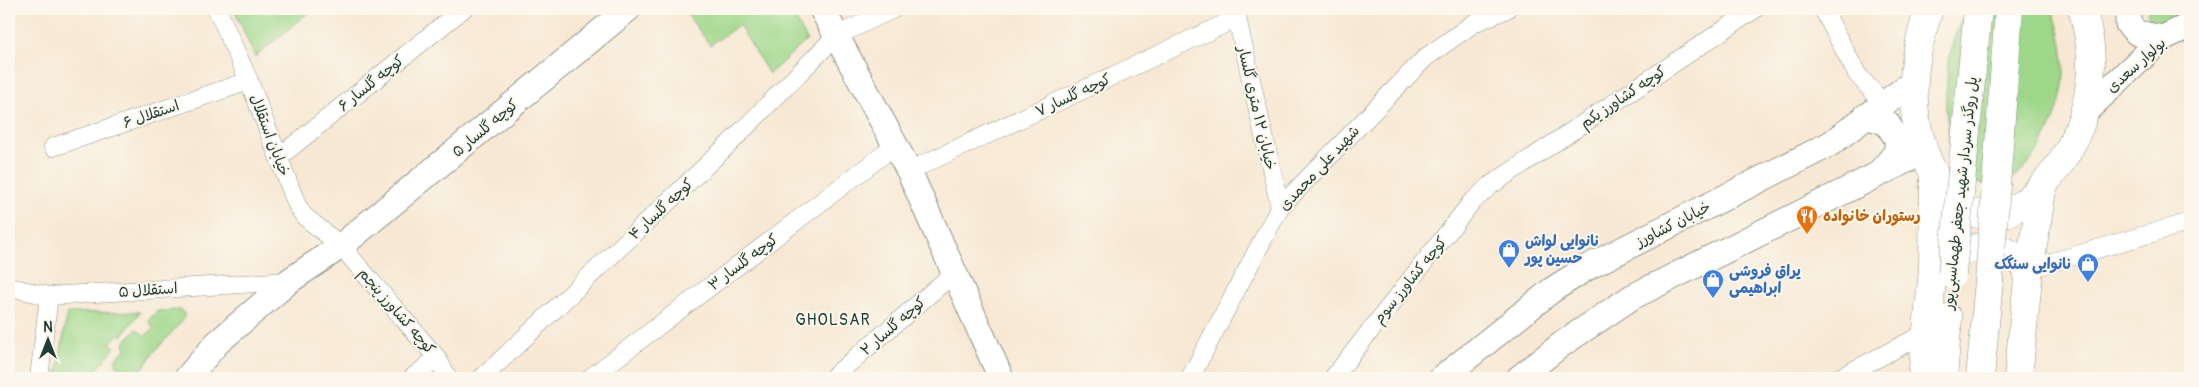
<svg xmlns="http://www.w3.org/2000/svg" width="2199" height="387" font-family="Pangolin,'Playpen Sans Arabic',sans-serif">
<rect width="100%" height="100%" fill="#fbf7ec"/>
<filter id="ink" filterUnits="userSpaceOnUse"><feTurbulence type="fractalNoise" baseFrequency=".02" numOctaves="2"/><feDisplacementMap in="SourceGraphic" scale="10" xChannelSelector="R" yChannelSelector="G"/><feConvolveMatrix kernelMatrix="1 2 1 2 8 2 1 2 1" color-interpolation-filters="sRGB"/></filter>
<filter id="wash" filterUnits="userSpaceOnUse"><feTurbulence type="fractalNoise" baseFrequency=".0096" numOctaves="4" result="noise"/><feDisplacementMap in="SourceGraphic" scale="20" xChannelSelector="R" yChannelSelector="G"/><feGaussianBlur stdDeviation="1.12" result="paint"/><feColorMatrix in="noise" values="0 0 0 0 0 0 0 0 0 0 0 0 0 0 0 0 0 1.4 0 .05"/><feComposite in="paint" operator="in"/></filter>
<g filter="url(#wash)">
<rect width="100%" height="100%" fill="#f7e8d3"/>
<path fill="#9ed789" stroke="#5e8a5e" d="M234,9H313L255,57Z
M683,9H790L807,40L769,74L739,25L710,45Z
M1969,9H2052C2060,29 2064,50 2064,72C2064,108 2039,168 2003,183C1987,189 1968,181 1958,169C1950,160 1945,108 1946,95C1948,66 1950,33 1969,9Z
M2150,9H2189L2168,20L2151,22L2147,13Z
M180,310L184,313V319L154,352L136,378H100L106,372L111,375L119,367L116,364V358L126,349L124,342L136,329L145,336L154,328L148,321L157,311Z
M140,312L122,336L119,333L110,343L115,347L90,378H57L67,313Z"/>
</g>
<g filter="url(#ink)">
<g fill="none" stroke-linecap="round" stroke-linejoin="round">
<g stroke="#8b9284" stroke-width="19">
<path id="street" d="M217,9L249,81L297,205L304,216L341,246L437,358L448,378
M1235,9L1280,207
M1823,9L1857,74L1884,104
M53,147L249,81
M279,157L463,9
M909,171L1237,18
M2029,269L2190,222
M9,287L49,296L289,281
M39,378L49,296
M412,378L437,358
M482,378L731,142L836,36L893,9
M590,378L896,145
M832,378L953,274
M1190,378L1280,207L1425,58L1474,23L1507,9
M1333,378L1471,203L1491,185L1755,9
M1839,378L1928,332"/>
</g>
<g stroke="#8b9284" stroke-width="27">
<path id="secondary" d="M822,9L909,171L1001,378
M2128,9V24L2137,33L2163,38
M2086,111L2163,38L2190,25
M1866,116L1887,123L1897,139V152L1879,173
M187,378L217,343L289,281L341,246L628,9
M1442,378L1552,290L1588,267L1830,144L1913,82
M1519,378L1562,344L1632,297L1923,152"/>
</g>
<g stroke="#8b9284" stroke-width="29">
<path id="primary" d="M1929,9C1910,66 1906,114 1932,170C1937,181 1943,199 1953,206C1965,215 1986,215 2001,214C2013,212 2030,199 2038,190C2086,142 2103,74 2082,9
M1937,267C1958,250 1980,241 2007,252C2014,256 2022,264 2029,269
M1922,378L1933,270L1934,176
M1943,378L1948,318
M1980,378L1989,281
M2018,378L2029,269L2043,186"/>
</g>
<use href="#street" stroke="#fff" stroke-width="18"/>
<use href="#secondary" stroke="#fff" stroke-width="25"/>
<use href="#primary" stroke="#fff" stroke-width="28"/>
<g stroke="#8b9284" stroke-width="29" stroke-linecap="butt">
<path id="primary-bridge" d="M1952,274L1978,9
M1989,281L2009,9"/>
</g>
<use href="#primary-bridge" stroke="#fff" stroke-width="28"/>
</g>
</g>
<defs>
<g id="restaurant-pin" transform="scale(1.125)"><path d="M0 17L-7.5 6A9.5 9.5 0 1 1 7.5 6Z" fill="#e8710a" stroke="#fbf7ec"/><path d="M-5-6h1v4h1v-4h1v4h1v-4h1v5L-1.5 .5V6h-2V.5L-5-1ZM5-6V6H3V1.5H1.5Q1.5-4 5-6Z" fill="#fff"/></g>
<g id="shop-pin" transform="scale(1.125)"><path d="M0 17L-7.5 6A9.5 9.5 0 1 1 7.5 6Z" fill="#3f7fe0" stroke="#fbf7ec"/><path d="M-5-2.5h2.3a2.7 3.5 0 0 1 5.4 0H5L5.5 6h-11ZM-1.5-2.5h3a1.5 2.3 0 0 0-3 0Z" fill="#fff"/></g>
</defs>
<g fill-rule="evenodd">
<use href="#restaurant-pin" x="1807" y="216"/>
<use href="#shop-pin" x="1509" y="250"/>
<use href="#shop-pin" x="2088" y="264"/>
<use href="#shop-pin" x="1713" y="280"/>
</g>
<g text-anchor="middle" stroke-width="4" stroke-linejoin="round" paint-order="stroke">
<g font-size="15" fill="#1f3d34" stroke="#fbf7ec">
<text transform="translate(2136 65) rotate(-42)" y="5">بولوار سعدی</text>
<text transform="translate(371 83) rotate(-39)" y="5">کوچه گلسار ۶</text>
<text transform="translate(1073 95) rotate(-25)" y="5">کوچه گلسار ۷</text>
<text transform="translate(1623 97) rotate(-34)" y="5">کوچه کشاورز یکم</text>
<text transform="translate(1257 108) rotate(77)" y="5">خیابان ۱۲ متری گلسار</text>
<text transform="translate(151 114) rotate(-19)" y="5">استقلال ۶</text>
<text transform="translate(485 128) rotate(-40)" y="5">کوچه گلسار ۵</text>
<text transform="translate(270 135) rotate(69)" y="5">خیابان استقلال</text>
<text transform="translate(1319 168) rotate(-47)" y="5">شهید علی محمدی</text>
<text transform="translate(1960 193) rotate(-84)" y="5">پل روگذر سردار شهید جعفر طهماسبی‌پور</text>
<text transform="translate(661 209) rotate(-43)" y="5">کوچه گلسار ۴</text>
<text transform="translate(1673 224) rotate(-27)" y="5">خیابان کشاورز</text>
<text transform="translate(743 262) rotate(-37)" y="5">کوچه گلسار ۳</text>
<text transform="translate(1410 280) rotate(-51)" y="5">کوچه کشاورز سوم</text>
<text transform="translate(148 290) rotate(-4)" y="5">استقلال ۵</text>
<text transform="translate(397 311) rotate(49)" y="5">کوچه کشاورز پنجم</text>
<text transform="translate(893 326) rotate(-41)" y="5">کوچه گلسار ۲</text>
</g>
<g font-size="15" font-weight="bold" fill="#c56008" stroke="#fbf7ec" text-anchor="start">
<text x="1823" y="221">رستوران خانواده</text>
</g>
<g font-size="15" font-weight="bold" fill="#366cbe" stroke="#fbf7ec" text-anchor="start">
<text x="1525" y="246">نانوایی لواش<tspan x="1525" dy="17">حسین پور</tspan></text>
<text x="2072" y="269" text-anchor="end">نانوایی سنگک</text>
<text x="1729" y="276">یراق فروشی<tspan x="1729" dy="17">ابراهیمی</tspan></text>
</g>
<g font-size="16" letter-spacing="1" fill="#1f3d34" stroke="#fbf7ec">
<text x="833" y="325">GHOLSAR</text>
</g>
</g>
<rect width="2199" height="387" fill="none" stroke="#fbf7ec" stroke-width="30"/>
<g transform="translate(48 340)" stroke="#fbf7ec" stroke-width="4" paint-order="stroke">
<path d="M0-4L9 19L0 12L-9 19Z" fill="#1f3d34"/>
<text y="-8" font-size="14" font-weight="bold" text-anchor="middle" fill="#1f3d34">N</text>
</g>
</svg>
